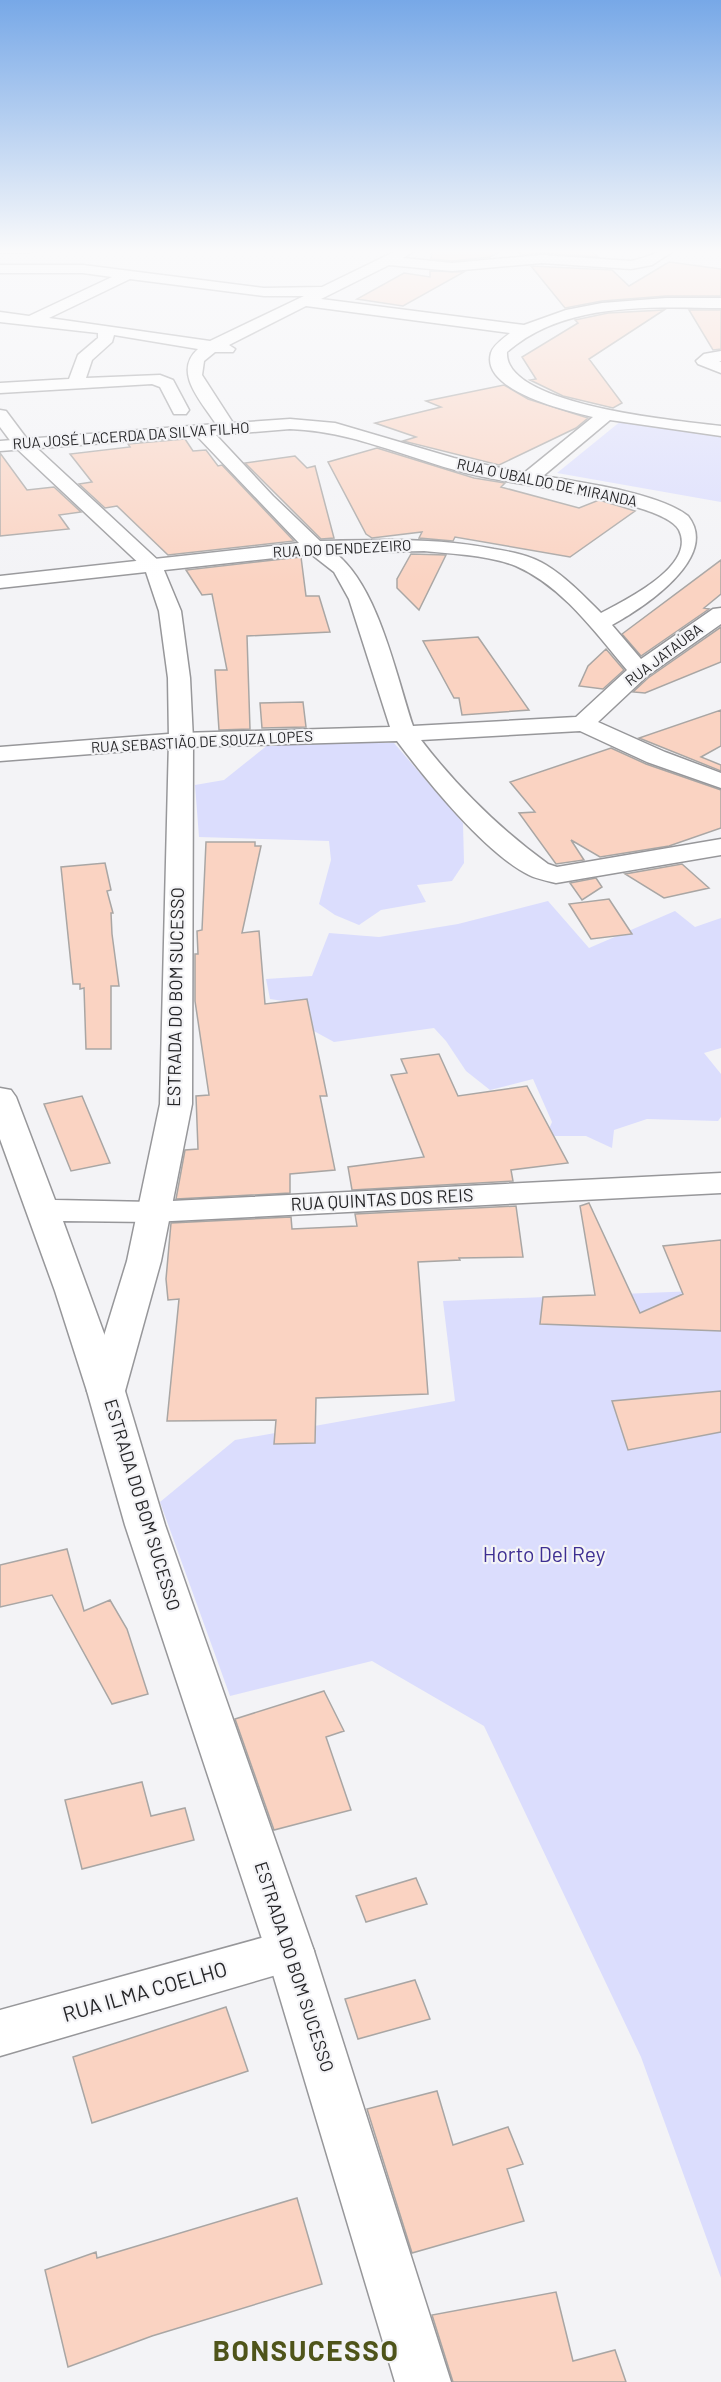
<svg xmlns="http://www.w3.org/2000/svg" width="721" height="2382" font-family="Barlow,sans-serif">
<rect width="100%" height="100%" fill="#f3f3f6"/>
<path fill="#dbddfd" d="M621,421L721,436V502L557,473Z
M333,742L394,743L463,823L464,863L452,881L417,885L426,902L381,910L359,925L335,915L319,904L331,860L329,841L199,837L195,785L224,780L269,744Z
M548,901L589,948L675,911L695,927L721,918V1048L704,1053L721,1074V1117L718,1121L647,1119L614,1130L612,1148L586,1136H546L552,1122L533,1079L490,1090L466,1071L446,1041L434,1028L334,1042L312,1030L304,1004L270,999L266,979L312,976L329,933L379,937L458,924Z
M721,1290V2278L641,2057L484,1726L372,1661L230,1696L160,1502L235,1440L455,1401L443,1301Z"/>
<path fill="#fad3c2" stroke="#a9a6a4" stroke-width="1.5" d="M432,250H503L490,257L452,261L431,259Z
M517,250H591L598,257L542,253L521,255Z
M669,262L721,269V296H666L602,301L565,308L531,266L612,270L629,286Z
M430,271L464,272L403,306L357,299L404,273L430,277Z
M664,310L589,359L622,403L613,408L563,396L530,380L536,379L522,357L578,323L575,320L608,313Z
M689,310H721V349L713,350Z
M504,385L528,399L588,418L576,428L499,465L403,441L416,437L375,423L441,407L426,401Z
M185,439L193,451L206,450L218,466L222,465L294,541L168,555L117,506L105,508L79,484L92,482L70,454L130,447L128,444Z
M377,448L474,478L505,483L501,487L579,508L599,500L635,511L570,557L455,537L453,541L419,538L422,532L372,538L366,534L328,462Z
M0,453L27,490L54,487L81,512L59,515L69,529L0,536Z
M295,456L307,468L315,466L334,538L321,539L245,463Z
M411,554L446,555L419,610L397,588V579Z
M301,557L306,596H319L330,632L247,636L250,729L219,730L215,670H227L212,594L202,595L186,570Z
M721,560V594L704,608L709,609L641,656L622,634Z
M721,627V662L645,693L633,692L648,678Z
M478,637L529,710L462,715L459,698H454L423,641Z
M606,649L624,670L603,689L579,686L588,666Z
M303,702L306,727L262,728L260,703Z
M721,710V746L701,757L721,765V771L639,738Z
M611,748L646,764L721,790V828L669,846L600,857L571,840L584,860L556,864L519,813L535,812L510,782Z
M206,842H255V846H261L242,933L259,931L265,1004L307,999L327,1096H320L335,1170L290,1174V1193L176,1199L185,1150L198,1149L196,1096L209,1095L195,1001V954H198L197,931L202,930Z
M105,863L111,890L107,891L113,913H111L112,934L119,986H111V1049H86L84,988L80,989V984H73L61,867Z
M682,864L709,888L664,898L625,874Z
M596,878L602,887L582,900L570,883Z
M609,899L632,934L591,939L569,904Z
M439,1054L458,1096L527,1086L568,1163L511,1170L513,1181L352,1190L348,1167L424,1157L391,1075L407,1073L401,1059Z
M82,1096L110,1163L71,1171L44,1104Z
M589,1203L640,1313L683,1294L663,1246L721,1240V1331L540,1324L543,1297L595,1295L580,1206Z
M516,1206L523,1257L459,1258L460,1260L418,1262L428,1394L316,1398L315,1443L274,1444L276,1420L167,1421L179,1299L168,1300L166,1279L171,1223L291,1217L292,1229L357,1226L355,1214Z
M721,1391V1432L628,1450L612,1401Z
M67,1549L84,1611L110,1600L127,1629L148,1694L112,1704L52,1595L0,1607V1565Z
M324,1691L344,1731L326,1737L351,1810L274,1830L235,1719Z
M142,1782L151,1816L185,1808L194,1840L82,1869L65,1800Z
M416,1878L427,1904L366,1922L356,1896Z
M415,1980L430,2019L358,2039L345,1999Z
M226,2007L248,2071L92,2123L73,2057Z
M437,2091L453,2145L508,2127L523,2164L507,2169L524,2221L412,2253L367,2109Z
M297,2198L322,2284L152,2336L68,2367L45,2270L96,2252L97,2258Z
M556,2292L573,2361L615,2350L626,2382H453L432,2315Z"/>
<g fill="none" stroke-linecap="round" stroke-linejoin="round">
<g stroke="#97979a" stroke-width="2">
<path id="service" d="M0,250H34L30,253H0Z"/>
</g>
<g stroke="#97979a" stroke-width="3">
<path id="minor" d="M398,250H416L403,258L452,263L542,255L631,261C647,258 658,250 675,250L652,265L631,269L542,263L452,271L389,265L321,299L524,325L566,310L602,303L666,298H721V308C649,307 563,302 507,352C503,406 681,421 721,426V436L610,420L543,476C580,482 659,493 688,516C721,558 641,609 612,625L641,659L713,609L721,608V624L647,676L598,722L665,752L721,773V788L647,762L580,731L421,740C458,788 500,829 548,864L557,867L721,839V855L556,883C548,881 537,879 529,875C485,853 427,781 397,741L181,747L0,761V747L181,733L390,727L349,599L334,572L311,554L0,588V576L299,543L197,436L0,451V441L216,424C202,402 172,372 198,349L114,335L112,342L92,360L86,378L160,375L173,380L189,410L186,414H174L160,387L152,384L0,393V383L69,379L78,355L98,338V333L0,322V312L29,316L112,277L83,273H0V265H83L264,288L322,287ZM130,279L264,296H304L210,341L49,318ZM306,306L510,333C504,338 493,345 491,353C480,391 569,411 593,417L524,473L454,458L335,423L290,419L233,423L202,375L204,361L215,352H233L235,349L229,345ZM290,429C352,431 407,458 466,473C515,485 564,488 613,501C630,505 671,515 679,530C697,566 625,600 601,613C584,596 567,578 546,565C530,555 512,552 494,549C436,537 379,540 320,541L273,496L216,435ZM424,551C453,554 488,555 516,566C562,586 595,632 627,670L576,717L413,726C396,675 378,586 335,553Z
M721,351V361H719L721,362V373L698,364L696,361L704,354Z
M0,1088L11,1090L16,1097L55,1200L152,1202L721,1173V1193L152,1222L63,1221L125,1391L119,1400L106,1403L93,1400L87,1391L55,1291L0,1139Z
M290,1930L307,1936L314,1951L307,1966L0,2056V2010Z"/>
</g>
<g stroke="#97979a" stroke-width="3">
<path id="tertiary" d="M0,410L6,411L27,439L161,563L181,611L190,678L193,740L192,1104L161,1261L125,1391L165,1525L314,1951L451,2382H395L266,1951L125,1525L87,1391L127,1261L160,1104L169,740L168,678L159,611L145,569L15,447L0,427Z"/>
</g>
<use href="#service" fill="#fff" fill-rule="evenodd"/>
<use href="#minor" fill="#fff" fill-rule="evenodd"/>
<use href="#tertiary" fill="#fff" fill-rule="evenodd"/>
</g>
<linearGradient id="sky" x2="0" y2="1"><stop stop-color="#77a8e7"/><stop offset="0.43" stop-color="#fafafb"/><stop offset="1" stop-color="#fafafb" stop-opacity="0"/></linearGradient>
<rect width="721" height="584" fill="url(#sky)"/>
<g text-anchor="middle" stroke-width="4.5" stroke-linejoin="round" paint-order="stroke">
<g font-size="15" fill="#262628" stroke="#f3f3f6">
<text transform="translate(131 436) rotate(-4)" y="5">RUA JOSÉ LACERDA DA SILVA FILHO</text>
<text transform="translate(547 483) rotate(12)" y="5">RUA O UBALDO DE MIRANDA</text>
<text transform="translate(342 549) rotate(-3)" y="5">RUA DO DENDEZEIRO</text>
<text transform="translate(664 655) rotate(-37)" y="5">RUA JATAÚBA</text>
<text transform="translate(202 742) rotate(-3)" y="5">RUA SEBASTIÃO DE SOUZA LOPES</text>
</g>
<g font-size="18" fill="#262628" stroke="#f3f3f6">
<text transform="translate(176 997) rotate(-89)" y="6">ESTRADA DO BOM SUCESSO</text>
<text transform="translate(382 1200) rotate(-3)" y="6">RUA QUINTAS DOS REIS</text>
<text transform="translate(142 1505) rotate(73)" y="6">ESTRADA DO BOM SUCESSO</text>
<text transform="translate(294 1967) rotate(72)" y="6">ESTRADA DO BOM SUCESSO</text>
</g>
<g font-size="21" fill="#3e2f92" stroke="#f3f3f6">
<text x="544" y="1562">Horto Del Rey</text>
</g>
<g font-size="21" fill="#262628" stroke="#f3f3f6">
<text transform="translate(145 1992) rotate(-16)" y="7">RUA ILMA COELHO</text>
</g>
<g font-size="28" font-weight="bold" letter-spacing="1.5" fill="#4f541a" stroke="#f3f3f6">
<text x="306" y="2361">BONSUCESSO</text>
</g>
</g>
</svg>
